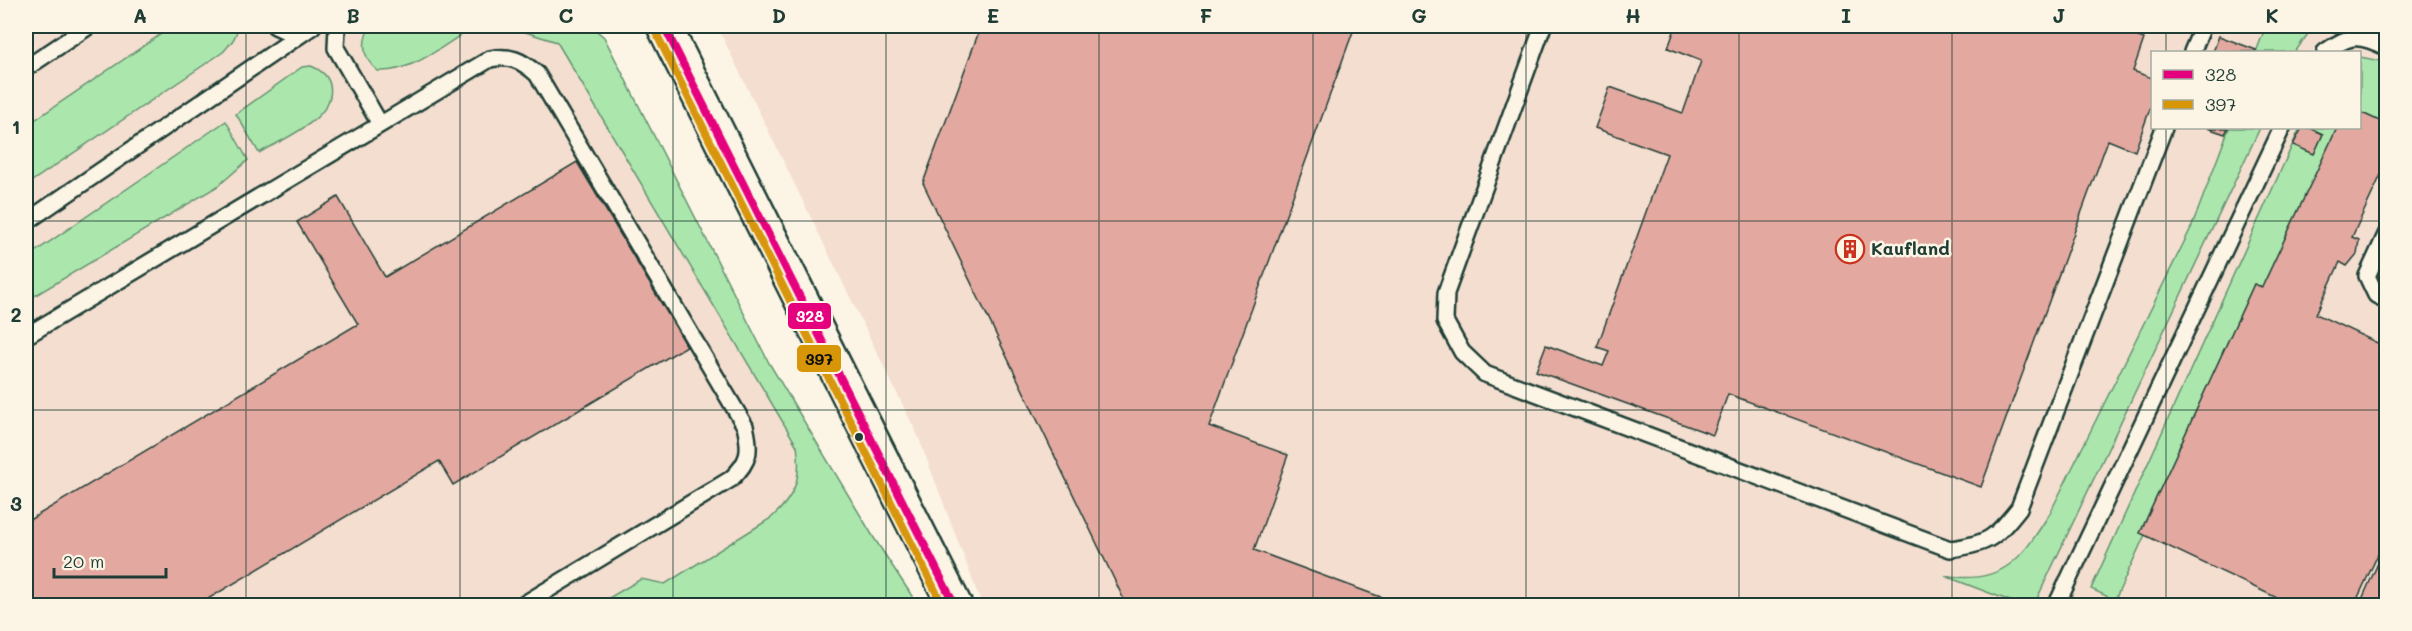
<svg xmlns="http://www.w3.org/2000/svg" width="2412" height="631" font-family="Mali,sans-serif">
<rect width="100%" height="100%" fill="#fcf5e5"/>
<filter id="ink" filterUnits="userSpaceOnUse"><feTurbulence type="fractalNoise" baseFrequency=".0167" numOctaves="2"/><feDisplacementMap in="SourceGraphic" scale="12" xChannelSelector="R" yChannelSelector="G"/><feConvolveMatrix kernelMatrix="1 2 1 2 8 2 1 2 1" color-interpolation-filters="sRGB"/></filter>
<g filter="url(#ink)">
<path fill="#f4ded0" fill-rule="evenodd" d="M26,26H579L889,605H26Z
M717,26H2386V605H982L918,436ZM2152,52H2360V128H2152Z"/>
<path fill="#abe7ad" stroke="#659270" stroke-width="1.5" d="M173,26H237C238,37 230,44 223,52L26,185V126Z
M370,26H475C446,43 413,73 378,71C362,58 361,43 370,26Z
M506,26H591L604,37L769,363L874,538L918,605H597L641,579L665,584L771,518C795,497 802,478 797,446L557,42Z
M2266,26H2318L2310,31L2295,52H2256Z
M2360,57L2386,62V133L2360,120Z
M311,66C321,70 328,75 330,85C337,118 283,139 259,153L236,114L302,67Z
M226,121L248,160L218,186L26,301V258Z
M2229,128H2260L2034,605H2013V602L1945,576C2004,585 2022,558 2050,513L2192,226Z
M2300,128H2345L2262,296L2256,293L2115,600L2091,589Z"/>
<path fill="#e3a9a0" stroke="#1f3d34" stroke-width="1.5" d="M981,26H1355L1209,426L1288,455L1254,550L1405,606H1127L923,183Z
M1676,26H2106L2144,39L2133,71L2152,78V103L2135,151L2108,140L1981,487L1728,394L1713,435L1536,371L1546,345L1603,366L1609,351L1597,347L1667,154L1595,128L1610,87L1683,113L1701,61L1668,48Z
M2219,36L2256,50L2255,52H2213Z
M2360,112L2386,124V164L2352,237L2359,240L2357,254L2347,266L2340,262L2316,314L2386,347V537L2354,606H2294L2140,533L2254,284L2262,287L2337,128H2360Z
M2207,128H2228L2225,134Z
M2302,128H2310L2323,134L2314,154L2293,145Z
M577,162L687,346L453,485L439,461L196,606H26V522L358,324L297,222L338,197L385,277Z
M2386,545V606H2359Z"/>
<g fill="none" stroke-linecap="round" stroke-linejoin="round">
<g stroke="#1f3d34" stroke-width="20">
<path id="service" d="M275,26L288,32L304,31
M337,26L336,48L380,124
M1543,26L1446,293L1445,321L1462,352L1485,374L1950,549C1989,544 1995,538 2019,508L2164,128
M2192,52L2203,26
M2325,52C2351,34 2358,34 2386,47
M26,68L89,26
M26,222L313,26
M2386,235L2367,276L2376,295L2386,300
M26,336L490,59C510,55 521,60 537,74L745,426C751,451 750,461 731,479L521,606
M2056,606L2282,128"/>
</g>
<g stroke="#1f3d34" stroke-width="38">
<path id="secondary" d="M664,26L955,606"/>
</g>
<use href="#service" stroke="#fcf5e5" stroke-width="15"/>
<use href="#secondary" stroke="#fcf5e5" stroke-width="33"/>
<g stroke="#fcf5e5" stroke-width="12">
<path id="bus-1" d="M664,26L955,606"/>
</g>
<g stroke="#fcf5e5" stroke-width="12">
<path id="bus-2" d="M655,31L943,606"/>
</g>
<use href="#bus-1" stroke="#e5007d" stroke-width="8"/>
<use href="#bus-2" stroke="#d79608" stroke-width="8"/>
</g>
</g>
<path fill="none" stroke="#1f3d34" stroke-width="1.5" stroke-opacity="0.55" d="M246,26V606M460,26V606M673,26V606M886,26V606M1099,26V606M1313,26V606M1526,26V606M1739,26V606M1952,26V606M2166,26V52M2166,128V606M26,221H2386M26,410H2386"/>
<defs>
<g id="building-ring" transform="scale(1.5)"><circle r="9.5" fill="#fcf5e5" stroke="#c8321e" stroke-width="1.5"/><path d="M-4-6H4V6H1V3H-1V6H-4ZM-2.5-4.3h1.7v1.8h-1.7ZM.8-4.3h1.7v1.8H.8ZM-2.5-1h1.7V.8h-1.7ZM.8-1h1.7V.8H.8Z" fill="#c8321e"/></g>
</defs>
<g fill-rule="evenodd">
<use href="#building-ring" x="1850" y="249"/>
</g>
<circle fill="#1f3d34" stroke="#fcf5e5" stroke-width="2" cx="859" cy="437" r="5"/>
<g text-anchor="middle" stroke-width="5" stroke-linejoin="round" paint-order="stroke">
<g font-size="18" font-weight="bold" fill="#1f3d34" stroke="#fcf5e5" text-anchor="start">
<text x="1871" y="255">Kaufland</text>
</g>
</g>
<g stroke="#fcf5e5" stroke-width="2">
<rect x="787" y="302" width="45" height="28" rx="6" fill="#e5007d"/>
<rect x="796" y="344" width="46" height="29" rx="6" fill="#d79608"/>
</g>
<g font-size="16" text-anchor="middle" font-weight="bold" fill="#fff">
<text x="810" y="322">328</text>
</g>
<g font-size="16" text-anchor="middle" font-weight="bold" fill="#111">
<text x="819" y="365">397</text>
</g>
<rect width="2412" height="631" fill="none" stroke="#fcf5e5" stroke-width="66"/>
<rect x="2151" y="51" width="210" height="78" fill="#fcf5e5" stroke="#a4ab9e" stroke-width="1.5"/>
<rect x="2163" y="70" width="30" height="9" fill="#e5007d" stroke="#a4ab9e" stroke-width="1.5"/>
<text x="2205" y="81" font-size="18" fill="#1f3d34">328</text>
<rect x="2163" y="100" width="30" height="9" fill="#d79608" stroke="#a4ab9e" stroke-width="1.5"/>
<text x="2205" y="111" font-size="18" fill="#1f3d34">397</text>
<path d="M54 568v9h112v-9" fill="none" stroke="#1f3d34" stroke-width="3"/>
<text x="63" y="568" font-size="18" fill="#1f3d34" stroke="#fcf5e5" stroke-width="4.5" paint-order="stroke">20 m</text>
<rect x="33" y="33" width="2346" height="565" fill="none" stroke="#1f3d34" stroke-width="2"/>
<g font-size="20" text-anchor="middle" font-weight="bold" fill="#1f3d34">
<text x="140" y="23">A</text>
<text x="353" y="23">B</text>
<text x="566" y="23">C</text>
<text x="779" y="23">D</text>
<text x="993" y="23">E</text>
<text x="1206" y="23">F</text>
<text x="1419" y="23">G</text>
<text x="1633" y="23">H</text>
<text x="1846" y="23">I</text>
<text x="2059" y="23">J</text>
<text x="2272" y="23">K</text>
<text x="16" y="134">1</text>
<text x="16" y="322">2</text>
<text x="16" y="511">3</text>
</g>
</svg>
